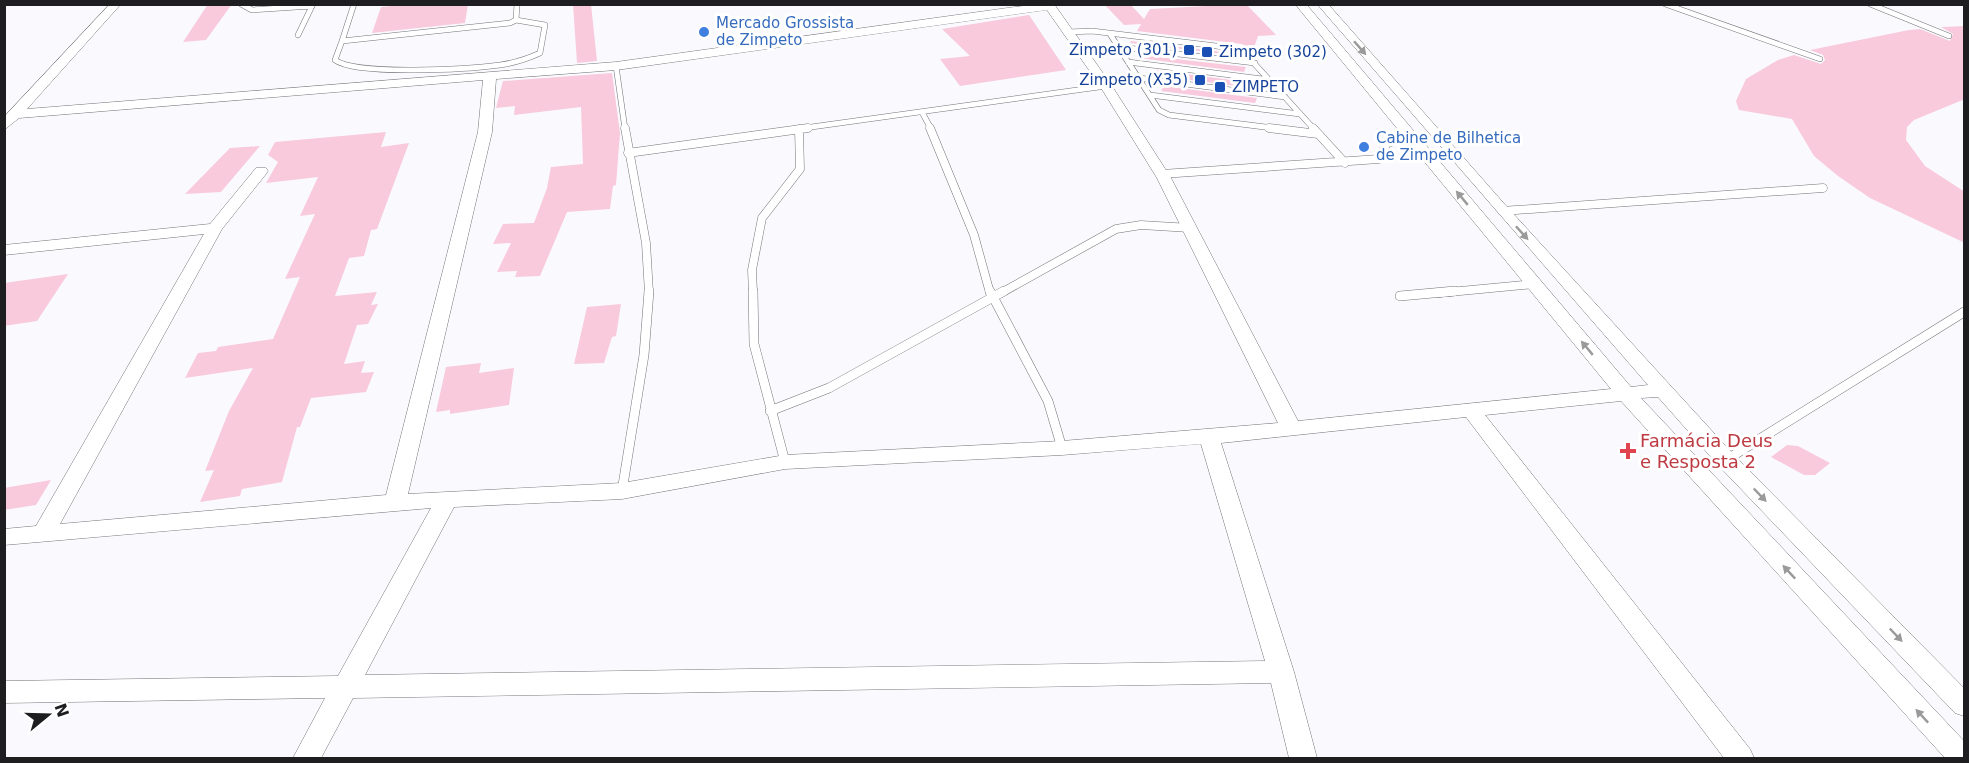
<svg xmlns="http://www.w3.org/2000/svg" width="1969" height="763" font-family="'DejaVu Sans',sans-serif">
<rect width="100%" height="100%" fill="#fafafe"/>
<path fill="#f8cadb" d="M208,4H232L206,40L183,42Z
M410,4H468L465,23L372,33L381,7Z
M573,4H591L597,61L577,63Z
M1104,4H1130L1144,19L1150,9L1246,4L1276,35L1258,36L1252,53L1242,44L1137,31L1141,24L1124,25Z
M1029,15L1066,70L960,86L940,59L970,56L942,29Z
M1965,26V99L1914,120L1907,127L1906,140L1925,166L1965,192V243L1870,198L1838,176L1814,156L1792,119L1739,110L1736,101L1746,79L1778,60L1794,55L1821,64L1825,60L1823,55L1810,50L1909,30L1920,29L1950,41L1953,34L1941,27Z
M1131,41L1239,54L1241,56L1130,43Z
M1141,55L1246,67L1244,72L1139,58Z
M1155,70L1262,84L1260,89L1152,75Z
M612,73L620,133L616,185L613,186L610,209L567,212L540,276L515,277L517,271L497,272L511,243L493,244L503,224L534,223L547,188L551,167L583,164L581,107L514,115L515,106L496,108L503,81Z
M1164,86L1257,98L1255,103L1161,91Z
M386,132L381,147L409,143L377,229L371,230L364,256L349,258L335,296L377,292L371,305L378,304L368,324L357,325L344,364L365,361L361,373L374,372L366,392L311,398L300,427H297L282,482L242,489L240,496L200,502L214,470L205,471L229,411L253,368L185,378L198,353L216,351L218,347L273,339L300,277L285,279L315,214L300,216L318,177L266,183L278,162L268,155L275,142Z
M260,146L221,192L185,194L230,148Z
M68,274L37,321L4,326V283Z
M621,304L616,336L612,337L604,363L574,364L587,307Z
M481,363L479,373L514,368L509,405L450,414V410L436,412L446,367Z
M1787,445L1798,446L1830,463L1815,475H1804L1771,457Z
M51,480L36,505L4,510V488Z"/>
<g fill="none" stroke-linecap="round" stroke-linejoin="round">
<g stroke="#747478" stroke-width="6">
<path id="lane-far2" d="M241,4L252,10L312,6
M1665,4L1820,59
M1870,4L1949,36
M516,20L517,4
M516,20L545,25L540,53C527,59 514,63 500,65C471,69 357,76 335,60L342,41L510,23Z
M1069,32L1092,31L1241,49L1314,129
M1110,34L1159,110L1169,115L1281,129
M298,35L313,4
M342,41L354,4
M1119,47L1255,63
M1128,62L1270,80
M616,66L625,129
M1139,78L1285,97
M1150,95L1300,114
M922,112L931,129
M797,129L1106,86"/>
</g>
<g stroke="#747478" stroke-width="9">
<path id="lane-far1" d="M625,128L646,243L649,293
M930,128L974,235L990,293
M1269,128L1318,134
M1313,128L1345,163
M628,153L808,128
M1162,174L1379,159L1387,143L1411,137
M1502,211L1823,188
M753,293L752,270L762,218L800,169L799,129
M1001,293L1116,229L1141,225L1190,228
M1439,293L1534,284"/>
</g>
<g stroke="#747478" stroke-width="10">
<path id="lane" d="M753,291L754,344L785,462
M990,291L1048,401L1062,448
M1400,296L1455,291
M770,411L829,388L1004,291
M1726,460L1964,312
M622,491L644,355L649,291"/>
</g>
<g stroke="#747478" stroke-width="1">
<path id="street" d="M110,4H121L27,109L616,62L1037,4H1054L1110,83L1171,178L1298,421L1611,389L1295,4H1306L1631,387L1648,385L1317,4H1328L1508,208L1734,455L1964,688V716L1955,713L1718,465L1658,397L1641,398L1964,741V758H1945L1621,401L1485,415L1750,749L1754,758H1724L1466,417L1221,443L1294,672L1317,758H1289L1271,683L353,698L321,758H293L325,698L4,703V681L338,676L431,508L4,545V529L36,526L204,234L4,255V245L210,224L256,168H266L268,171L266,174L222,229L60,524L386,495L478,132L483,80L19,118L4,130V117ZM1047,10L1098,83L1157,178L1278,423L1062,441L785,455L622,483L408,494L492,132L496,79L616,70ZM1201,444L1265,661L365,675L454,507L622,499L785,469L1062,455Z"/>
</g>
<use href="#lane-far2" stroke="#fff" stroke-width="5"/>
<use href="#lane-far1" stroke="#fff" stroke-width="8"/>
<use href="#lane" stroke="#fff" stroke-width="9"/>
<use href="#street" fill="#fff" fill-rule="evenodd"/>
</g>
<defs><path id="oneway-solid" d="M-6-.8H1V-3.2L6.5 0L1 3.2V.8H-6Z" transform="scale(1.5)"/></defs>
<g fill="#9a9a9b">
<use href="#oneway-solid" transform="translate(1360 48) rotate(49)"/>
<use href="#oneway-solid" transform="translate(1462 198) rotate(-130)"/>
<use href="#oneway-solid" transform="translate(1522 233) rotate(48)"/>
<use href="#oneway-solid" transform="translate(1587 348) rotate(-130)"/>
<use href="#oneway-solid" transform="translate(1760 495) rotate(46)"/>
<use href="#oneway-solid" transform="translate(1789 572) rotate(-133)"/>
<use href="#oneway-solid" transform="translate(1896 635) rotate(46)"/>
<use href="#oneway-solid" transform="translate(1922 716) rotate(-133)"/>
</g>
<g fill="#3f7fe0" stroke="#fff" stroke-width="2">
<circle cx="704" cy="32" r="6"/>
<circle cx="1364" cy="147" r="6"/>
</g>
<g fill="#1a4fb4" stroke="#fff" stroke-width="2">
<rect x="1183" y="44" width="12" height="12" rx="3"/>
<rect x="1201" y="46" width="12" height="12" rx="3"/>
<rect x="1194" y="74" width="12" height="12" rx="3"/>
<rect x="1214" y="81" width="12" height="12" rx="3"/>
</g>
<path fill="#e0444e" stroke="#fff" stroke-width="2" d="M1625 442h6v6h6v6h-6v6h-6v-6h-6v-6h6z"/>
<g text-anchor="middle" stroke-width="6" stroke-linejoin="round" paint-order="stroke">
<g font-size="15" fill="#366cbe" stroke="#fff" text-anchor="start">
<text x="716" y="28">Mercado Grossista<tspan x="716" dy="17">de Zimpeto</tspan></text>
<text x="1376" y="143">Cabine de Bilhetica<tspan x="1376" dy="17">de Zimpeto</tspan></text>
</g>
<g font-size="15" fill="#164399" stroke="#fff" text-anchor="end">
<text x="1177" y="55">Zimpeto (301)</text>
<text x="1219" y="57" text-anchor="start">Zimpeto (302)</text>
<text x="1188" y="85">Zimpeto (X35)</text>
<text x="1232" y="92" text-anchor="start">ZIMPETO</text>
</g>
<g font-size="18" fill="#be3a42" stroke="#fff" text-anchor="start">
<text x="1640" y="447">Farmácia Deus<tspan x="1640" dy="21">e Resposta 2</tspan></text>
</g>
</g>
<rect width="1969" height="763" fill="none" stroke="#1e1e20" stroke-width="12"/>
<g transform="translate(48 715) rotate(71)" stroke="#ffffff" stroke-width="4.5" paint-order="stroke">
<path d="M0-4.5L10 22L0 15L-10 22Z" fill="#1e1e20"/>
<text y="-9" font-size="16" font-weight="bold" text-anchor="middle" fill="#1e1e20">N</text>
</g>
</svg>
